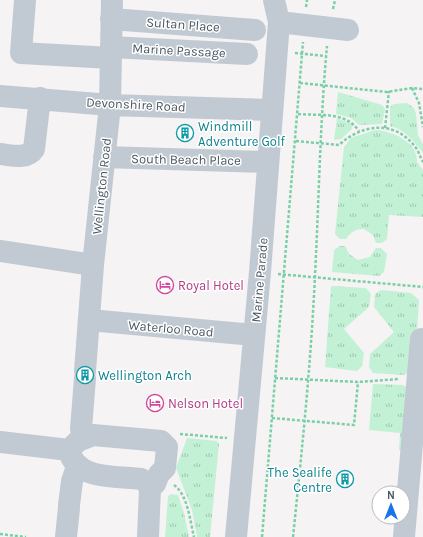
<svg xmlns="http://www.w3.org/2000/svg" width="423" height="537" font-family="Karla,sans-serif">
<defs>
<pattern id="grass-tufts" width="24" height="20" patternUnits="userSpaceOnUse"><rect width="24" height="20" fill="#c3f1d5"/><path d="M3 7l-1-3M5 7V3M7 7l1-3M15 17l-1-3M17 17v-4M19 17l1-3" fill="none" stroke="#a0c6b0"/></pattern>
</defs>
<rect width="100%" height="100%" fill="#f5f3f3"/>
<path fill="url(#grass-tufts)" d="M338,92L382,105L385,109L382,124L359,125L351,118L336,114Z
M407,103L414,108L416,114L418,135L423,144V153C414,141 404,129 390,126V107L394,104Z
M337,118L352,124V129L341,139L334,140Z
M375,130C391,131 418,141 417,162L423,170V217L389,215L387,239L382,243H376L373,235L364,229C355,229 351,232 346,239H340L335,234L344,147L351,138Z
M340,246H345L349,254L358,260L370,257L376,248H381L387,254L384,272L379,276L332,272L334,250Z
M331,286L366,288L371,294L369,307L344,329L364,353L362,366L357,371L325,367Z
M381,290L411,293L419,300L415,364L409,373L403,375L373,373L369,367L370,354L394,332L374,307L375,294Z
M373,384L403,385L408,388L406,450H399L400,433L369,430Z
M187,438L217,441L219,444L210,537H197L192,510L176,468Z
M171,494L178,495L184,513L189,537H165L168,496Z"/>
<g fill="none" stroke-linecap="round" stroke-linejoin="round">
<path stroke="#7ad0a6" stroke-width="2.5" stroke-dasharray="3 2" stroke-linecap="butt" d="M306,7L307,0
M333,9L335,0
M295,53L326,56
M300,83L387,92L412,88L423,89
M412,88L419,103L423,127
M298,114C321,116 345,111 359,131
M385,128L389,91
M296,141L339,145C362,124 395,119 416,148C419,152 420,157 423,162
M278,274L423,287
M275,378L358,382L399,379
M272,418L354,425L358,382
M180,434L227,438
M174,485C188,495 190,521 194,537
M0,534L26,537
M262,537L303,42
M293,537C302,450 311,363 315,275C319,199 320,122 327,46"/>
<path stroke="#c1cad2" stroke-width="22" d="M25,0L21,53L111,58
M111,19L255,30
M279,22L348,30
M111,47L247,54
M0,96L110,105L272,110
M0,154C11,155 27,160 34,149L40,98
M104,157L268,162
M0,251L93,265
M89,320L254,335
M85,371L93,265L110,105L112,0
M84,438L81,429L85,378
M0,442L69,450
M69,505L72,481L77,467
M66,537L69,508
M148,537L150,488L146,482L141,479C116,476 75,480 69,450L78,441L93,435L161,441L167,447L165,468L159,474L155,484L150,488
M236,537L260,272L279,22L274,0
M404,537L421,339"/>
</g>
<defs>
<g id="building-ring" transform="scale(0.9)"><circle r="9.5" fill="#fff" stroke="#0f9aa8" stroke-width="1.5"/><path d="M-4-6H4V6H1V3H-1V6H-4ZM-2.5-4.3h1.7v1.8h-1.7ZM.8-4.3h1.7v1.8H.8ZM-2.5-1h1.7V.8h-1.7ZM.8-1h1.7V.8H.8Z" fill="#0f9aa8"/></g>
<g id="hotel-ring" transform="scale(0.9)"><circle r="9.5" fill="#fff" stroke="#d1479c" stroke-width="1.5"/><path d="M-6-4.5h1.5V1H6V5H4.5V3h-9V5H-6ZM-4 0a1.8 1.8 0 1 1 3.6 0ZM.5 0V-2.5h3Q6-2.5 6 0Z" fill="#d1479c"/></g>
</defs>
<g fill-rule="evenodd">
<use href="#building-ring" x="185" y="133"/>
<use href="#hotel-ring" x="165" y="285"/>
<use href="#building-ring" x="85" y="375"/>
<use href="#hotel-ring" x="155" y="403"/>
<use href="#building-ring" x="345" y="479"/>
</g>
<g text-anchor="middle" stroke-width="3" stroke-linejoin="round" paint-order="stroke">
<g font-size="13" fill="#4a5661" stroke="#fff">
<text transform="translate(183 24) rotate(4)" y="5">Sultan Place</text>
<text transform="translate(179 50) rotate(3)" y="5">Marine Passage</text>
<text transform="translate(136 104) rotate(3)" y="5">Devonshire Road</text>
<text transform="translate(186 159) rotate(1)" y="5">South Beach Place</text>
<text transform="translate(101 186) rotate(-84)" y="5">Wellington Road</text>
<text transform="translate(259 280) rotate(-85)" y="5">Marine Parade</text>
<text transform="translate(171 328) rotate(5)" y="5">Waterloo Road</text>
</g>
<g font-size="13" fill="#0d838f" stroke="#fff" text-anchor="start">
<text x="198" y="131">Windmill<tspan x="198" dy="15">Adventure Golf</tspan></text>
<text x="98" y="380">Wellington Arch</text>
<text x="332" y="477" text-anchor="end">The Sealife<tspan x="332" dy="15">Centre</tspan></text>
</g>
<g font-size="13" fill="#b23c85" stroke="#fff" text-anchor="start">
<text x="178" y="290">Royal Hotel</text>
<text x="168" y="408">Nelson Hotel</text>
</g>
</g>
<g transform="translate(391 505)"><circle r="19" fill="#ffffff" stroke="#b7bbc0"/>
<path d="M0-3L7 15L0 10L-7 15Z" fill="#1a73e8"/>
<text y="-6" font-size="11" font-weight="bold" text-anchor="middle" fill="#4a5661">N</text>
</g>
</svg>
